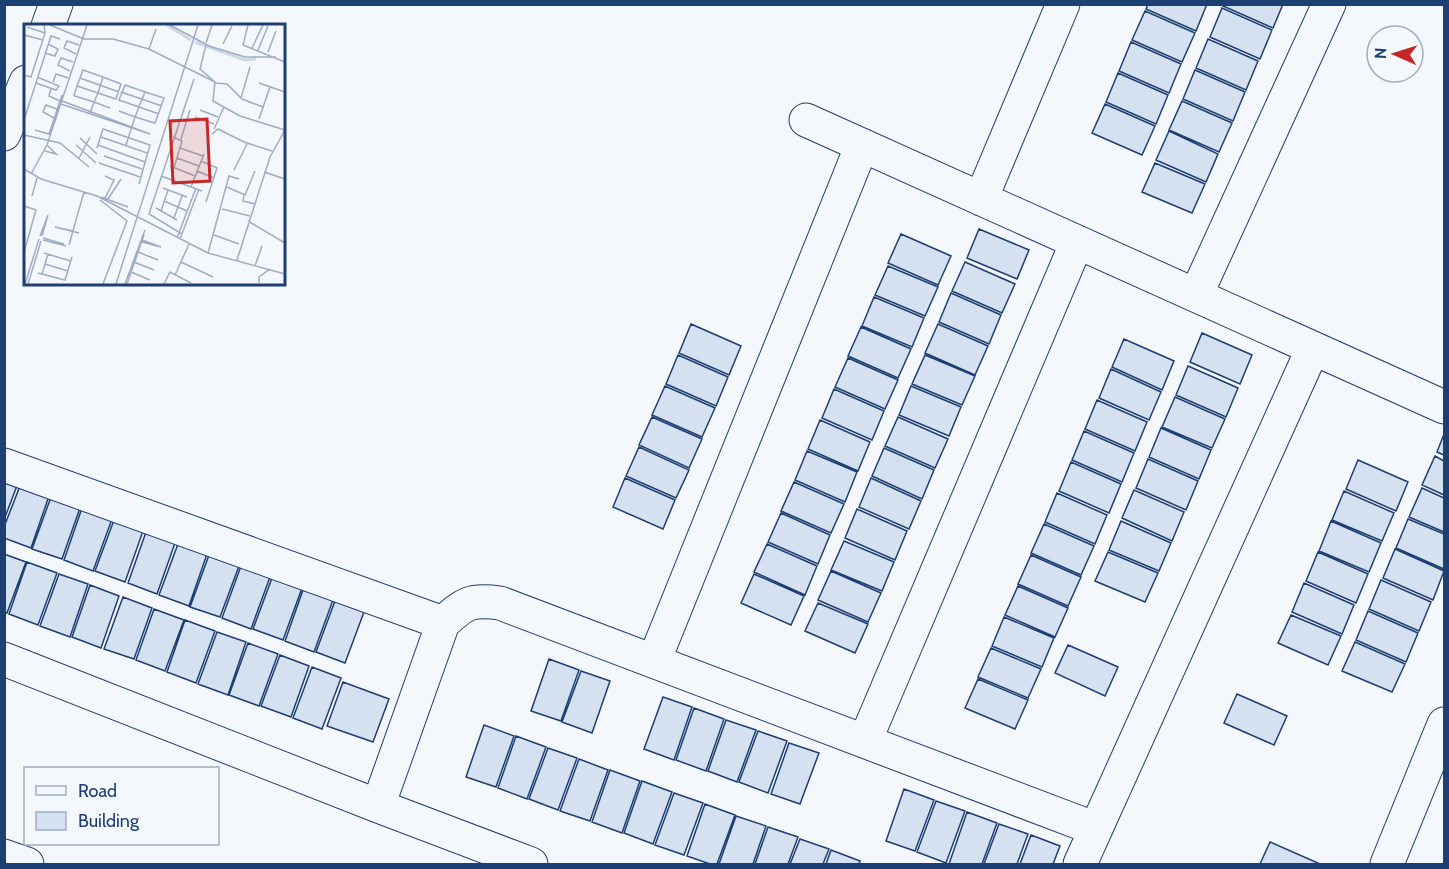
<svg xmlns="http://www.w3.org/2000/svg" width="1449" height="869" font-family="Cabin,sans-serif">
<rect width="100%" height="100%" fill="#f4f7fb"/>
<path fill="#d5e0f0" stroke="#1d3f73" stroke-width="1.5" d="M1148,4H1207L1196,31L1146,9Z
M1223,4H1283L1273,28L1223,6Z
M1222,8L1272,30L1260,59L1210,37Z
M1145,11L1195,33L1182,62L1132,40Z
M1208,39L1258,61L1246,90L1196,68Z
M1131,42L1181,64L1169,93L1119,71Z
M1195,70L1245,92L1233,121L1183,99Z
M1118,73L1168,95L1156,124L1106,102Z
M1182,101L1232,123L1219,152L1169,130Z
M1105,104L1155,126L1142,155L1092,133Z
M1169,131L1218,154L1206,182L1156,160Z
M1155,163L1205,184L1192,213L1142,192Z
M979,229L1029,250L1017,279L967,258Z
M901,234L951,256L938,285L888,263Z
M965,262L1015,284L1002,313L952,291Z
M888,266L938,287L925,316L875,295Z
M951,293L1001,315L989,344L939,322Z
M874,297L924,318L912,347L862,326Z
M691,324L741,346L729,375L679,353Z
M938,324L988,346L975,375L925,353Z
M861,327L911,349L898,378L848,356Z
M1202,333L1252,355L1240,384L1190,362Z
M1124,339L1174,361L1162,390L1112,367Z
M678,355L728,377L716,406L666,384Z
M925,355L975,376L962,405L912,384Z
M848,358L898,380L885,409L835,387Z
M1188,366L1238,388L1226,417L1176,395Z
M1111,369L1161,392L1149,420L1099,398Z
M665,386L715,408L702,437L652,415Z
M911,386L961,407L949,436L899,415Z
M834,389L884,411L872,440L822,418Z
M1175,397L1225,419L1212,448L1162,427Z
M1097,400L1147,422L1135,451L1085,429Z
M652,417L702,439L689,468L639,445Z
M898,417L948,439L935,468L885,446Z
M820,420L870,442L858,471L808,449Z
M1161,428L1211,450L1199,479L1149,457Z
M1084,431L1134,453L1122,482L1072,460Z
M1444,434V455L1437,452Z
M639,447L689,470L676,498L626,476Z
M884,448L934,470L922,499L872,476Z
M807,451L857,472L845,502L795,480Z
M1435,456L1444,461V495L1422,485Z
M1148,459L1198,481L1186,510L1136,488Z
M1358,460L1408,482L1396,511L1346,489Z
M1071,462L1121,484L1109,513L1059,491Z
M4,478L18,483L4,520Z
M625,478L675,500L663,529L613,507Z
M871,478L921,501L909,529L859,507Z
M794,482L844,504L831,533L781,511Z
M20,486L49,496L31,548L4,538V527Z
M1422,488L1444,498V532L1409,517Z
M1134,490L1184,512L1172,541L1122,518Z
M1344,491L1394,513L1382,541L1332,520Z
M1057,493L1107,515L1095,544L1045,522Z
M51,497L80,508L62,559L32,549Z
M82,508L112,519L93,571L64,560Z
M857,509L907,531L895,560L845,538Z
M781,513L830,535L818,564L768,542Z
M1408,519L1444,534V569L1396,548Z
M114,520L143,531L125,582L95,571Z
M1121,521L1171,543L1159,571L1109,550Z
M1331,521L1381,543L1369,572L1319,551Z
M1044,524L1094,546L1081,575L1031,553Z
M146,532L175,543L157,594L128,583Z
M844,541L894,562L882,591L831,570Z
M178,544L207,554L189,606L159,595Z
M767,544L817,566L805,595L754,572Z
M1395,549L1444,571L1433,600L1383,578Z
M1108,552L1158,573L1145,602L1095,581Z
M1318,552L1368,574L1356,603L1306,581Z
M4,554L26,562L7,613L4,612Z
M209,555L239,566L220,617L190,607Z
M1031,555L1081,577L1068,606L1018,584Z
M27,562L57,573L38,625L9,614Z
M241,566L270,577L251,629L222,618Z
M831,571L881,593L868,622L818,600Z
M59,574L88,584L70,637L40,626Z
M754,574L804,596L791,625L741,603Z
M272,578L302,588L283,640L253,629Z
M1381,580L1431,602L1419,631L1369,609Z
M1304,583L1354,605L1342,634L1292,612Z
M90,585L119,596L101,648L72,637Z
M1018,586L1068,608L1055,637L1005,615Z
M303,590L333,600L314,652L285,641Z
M123,597L152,608L134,659L104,649Z
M335,601L364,612L345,663L316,652Z
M818,603L868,624L855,653L805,631Z
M154,609L184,620L165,671L136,660Z
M1368,611L1418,633L1406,662L1356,640Z
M1291,615L1341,636L1328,665L1278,643Z
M1004,617L1054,638L1042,667L992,646Z
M185,620L215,631L196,683L167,672Z
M217,632L246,642L228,695L198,684Z
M1355,642L1405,664L1392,692L1342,671Z
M248,643L278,654L259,706L229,695Z
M1068,645L1118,667L1105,696L1055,673Z
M991,648L1041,669L1028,698L978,677Z
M280,655L309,666L291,717L261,706Z
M549,659L579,670L561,721L531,711Z
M312,667L341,678L322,729L293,718Z
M581,671L610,681L592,733L562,722Z
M978,679L1028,700L1015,729L965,708Z
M343,682L389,699L373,742L327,726Z
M1237,694L1287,716L1274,745L1224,723Z
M663,697L692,707L674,760L644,749Z
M694,708L724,719L706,771L676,760Z
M726,720L756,730L737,782L708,771Z
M484,725L514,736L496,787L466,777Z
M758,731L787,741L768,793L739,782Z
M516,736L546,747L527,799L498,788Z
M789,743L819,753L800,804L771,794Z
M548,748L577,758L558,810L529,799Z
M579,759L608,770L590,821L560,811Z
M610,770L640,781L622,833L592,822Z
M642,781L672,792L653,844L624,833Z
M904,789L934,800L915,851L886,841Z
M674,793L703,803L684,855L655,845Z
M936,801L965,811L946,863L917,852Z
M705,804L735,815L717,864H710L687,856Z
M967,812L997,823L982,864H949Z
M736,816L766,826L753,864H719Z
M999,824L1028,834L1017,864H984Z
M768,827L798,837L788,864H755Z
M1031,835L1060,846L1053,864H1020Z
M800,839L829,849L823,864H790Z
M1270,842L1320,864H1260Z
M831,850L860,861L859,864H826Z"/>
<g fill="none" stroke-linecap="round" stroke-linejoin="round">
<g stroke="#1d3f73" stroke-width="35">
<path id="street" d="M48,26L56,4
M806,120L1444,407
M4,134L26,82
M981,199L1063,4
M1196,295L1329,4
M4,465L443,623
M4,659L378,806L531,864
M654,661L862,145
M865,741L1077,242
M378,806L443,623C465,603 470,599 500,603L1096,829
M1080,864L1313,348
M1387,864L1444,724"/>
</g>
<g stroke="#1d3f73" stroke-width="35">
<path id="highway" d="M4,856L27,864"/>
</g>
<use href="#street" stroke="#f4f7fb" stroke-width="33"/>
<use href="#highway" stroke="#f4f7fb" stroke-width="33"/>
</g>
<g transform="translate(24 24)">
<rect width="261" height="261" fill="#f4f7fb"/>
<path fill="none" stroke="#cfd7e4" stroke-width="3" d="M143,1L167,16M171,18L221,36L232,35"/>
<path fill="none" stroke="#9eadc5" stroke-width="1.5" d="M26,1L60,15H89L125,25L191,58L189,77L216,92L261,106M146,1L185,22L221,33H252M224,1L219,21L261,38M3,3L21,9M0,11L19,16M182,19L188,1M199,20L208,2M182,21L176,45L191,58M228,24L239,1M125,25L132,5M234,26L244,2M244,28L252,7M21,29L31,32L34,25L24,20M52,30L40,24L43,17L55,21M46,47L34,41L37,34L49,38M0,51L7,53L21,9L20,1M56,54L95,68M29,58L32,50L44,54M12,59L32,66L35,62L13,53M191,59L203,60L218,75L239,83M235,59L261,68M53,62L59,46L79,53M27,64L25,72L36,77M97,68L138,82M121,68L101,61L95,76L135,90M217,74L226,43M37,80L126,110L38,77M176,86L194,93M95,87L111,93L131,99L140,74L121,68L111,93L102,121M66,89L70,78L74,69L79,53L97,60L92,75L53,62L50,71L51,72L70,78L86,84M171,93L190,100M30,94L19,88L22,81L33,85M235,95L246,63M0,96L27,12L36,15M190,105L200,83M11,106L25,110L38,71M188,110L194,105L220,118L248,127M0,111L36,119L65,143M77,113L123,129M149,113L158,117L150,144M56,114L73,130M157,115L166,86M52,121L72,139M74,121L121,138M73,124L79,105L126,121L115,160M156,124L179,132M21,127L32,130L23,121M80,132L118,145M55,134L66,113M153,134L175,142M177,137L193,144L182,178M75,139L116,153M146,142L171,152M0,145L17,155L73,172L184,229L261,250M210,146L223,120M173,147L190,154M240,148L261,155M7,150L23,121L63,1M81,152L90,156L81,174M137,152L178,167M167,163L180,130M203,163L221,171L231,147M139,164L163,173M220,171L219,177L231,180M8,172L13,154M77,173L104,183M84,175L97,155M76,176L103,197L79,260M140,177L163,187M0,182L12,186L0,228M132,184L153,196M198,185L226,192M137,187L144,166M150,194L158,172M224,197L261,219M31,203L49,207M31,203L55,209M158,210L125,190L170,55M190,211L215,220M16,212L24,191M18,212L24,191M19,214L40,220M153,214L172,164M156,215L175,165M19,216L42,222M118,216L137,223M118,218L137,223M45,221L60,168M114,228L134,236M20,229L47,237M184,229L205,152L215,155M213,236L246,133L261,106M110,238L130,246M157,238L189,253M21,240L44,247M231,242L238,222M107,248L126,256M14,249L41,256L48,233M18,250L24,230M151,251L165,220M235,259V253L246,245M1,260L15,215M4,260L17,217M92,260L174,1M101,260L121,206M103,260L120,211M140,260L146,248L167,259"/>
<path fill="#c62828" fill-opacity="0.15" stroke="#c62828" stroke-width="3" d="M183,95L186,157L149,159L146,97Z"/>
<rect width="261" height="261" fill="none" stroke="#1d3f73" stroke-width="3"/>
</g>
<rect width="1449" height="869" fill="none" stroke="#1d3f73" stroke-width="12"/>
<rect x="24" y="767" width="195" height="78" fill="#f4f7fb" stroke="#9eadc5" stroke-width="1.5"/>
<rect x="36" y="786" width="30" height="9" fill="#f4f7fb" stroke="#9eadc5" stroke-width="1.5"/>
<text x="78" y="797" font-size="18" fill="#1d3f73">Road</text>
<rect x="36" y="812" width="30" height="18" fill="#d5e0f0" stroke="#9eadc5" stroke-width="1.5"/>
<text x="78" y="827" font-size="18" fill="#1d3f73">Building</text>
<g transform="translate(1395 54) rotate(273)"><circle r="28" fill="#f4f7fb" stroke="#9eadc5" stroke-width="1.5"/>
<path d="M0-4.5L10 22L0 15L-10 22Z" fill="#c62828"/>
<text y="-9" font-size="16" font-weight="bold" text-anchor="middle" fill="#1d3f73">N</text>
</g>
</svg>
